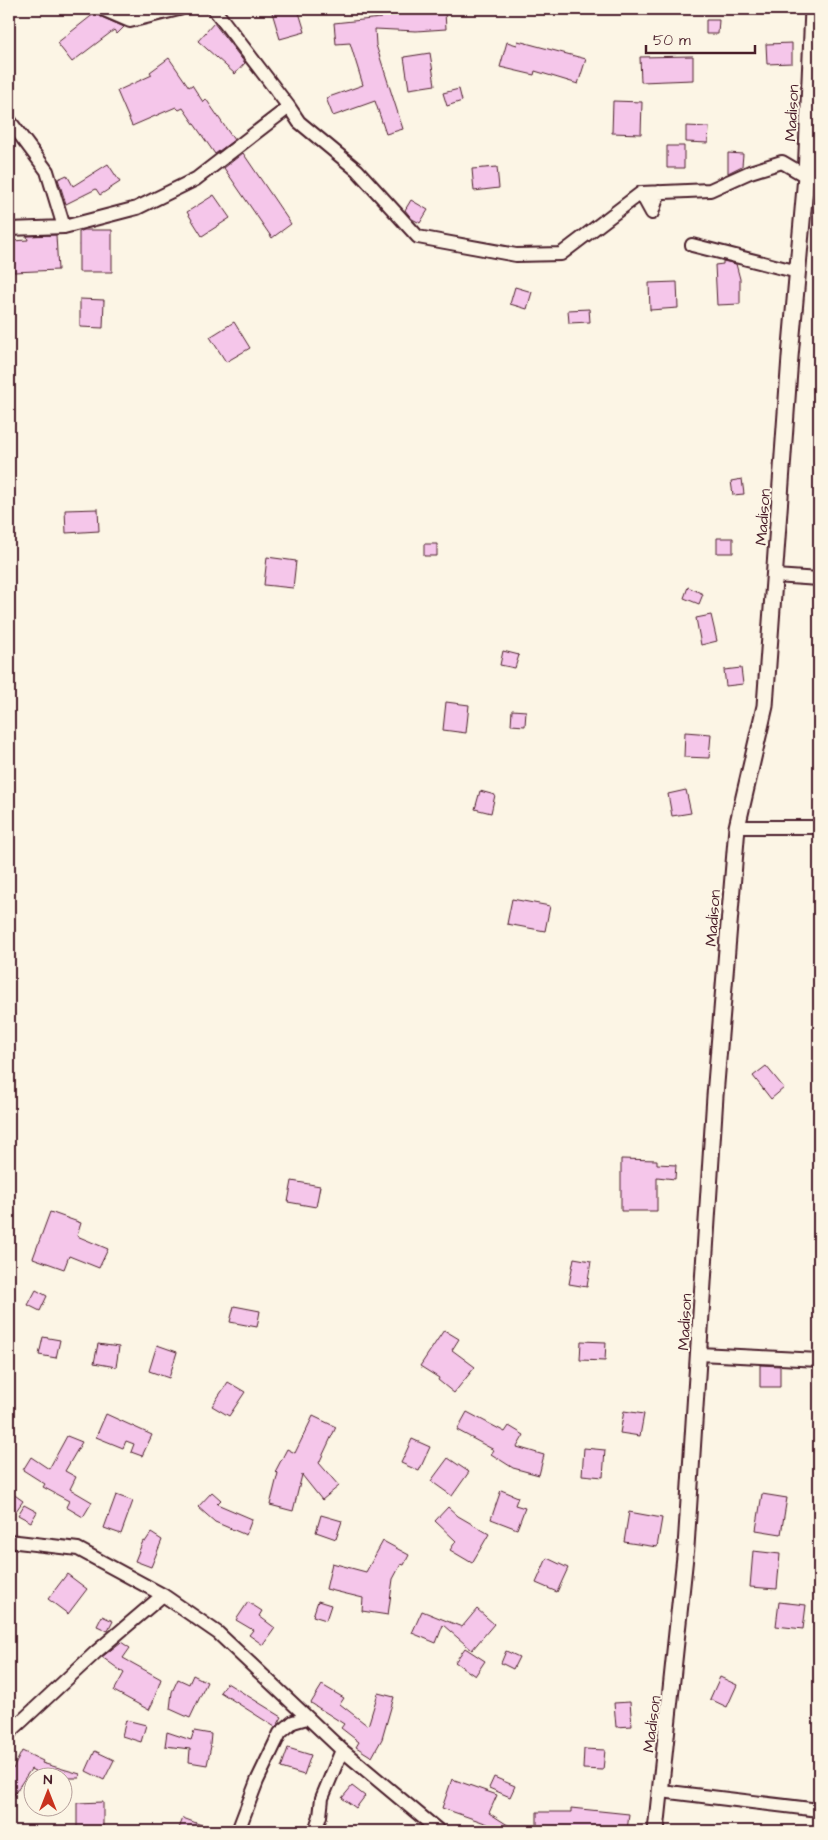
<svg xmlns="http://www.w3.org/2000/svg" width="828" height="1840" font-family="'Architects Daughter',sans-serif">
<rect width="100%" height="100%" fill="#fcf5e5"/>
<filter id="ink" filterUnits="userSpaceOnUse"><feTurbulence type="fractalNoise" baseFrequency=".02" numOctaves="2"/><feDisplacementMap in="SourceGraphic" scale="10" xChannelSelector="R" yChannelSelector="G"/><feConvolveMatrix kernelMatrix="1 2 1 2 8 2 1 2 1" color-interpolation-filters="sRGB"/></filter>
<g filter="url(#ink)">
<path fill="#f5c6ea" stroke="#4a1f2b" d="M271,9H298L305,32L280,39Z
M382,9H417V14L445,12L446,29L416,31L375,29L376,45L403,129L386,134L375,101L333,116L326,98L363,85L350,43L336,44L334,23L381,18Z
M95,13L99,16L124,27L117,34L114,30L72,62L57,43Z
M706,20H719L718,34H706Z
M214,23L245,63L235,74L198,41Z
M518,41L586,59L578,84L535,71L534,75L500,67L507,42L517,45Z
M792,43V63L767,64L766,44Z
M430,53L435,85L409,89L404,57Z
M693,56V80L641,82L640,57Z
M169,58L189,87L192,85L203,102L206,99L234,140L215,154L183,108L179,110L176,107L132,126L117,91L152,75L150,72Z
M459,89L462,101L447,106L443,93Z
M613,101L642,102L641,134L612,133Z
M686,126L709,127L708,143L686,142Z
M667,146H684V168H667Z
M243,153L291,224L272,238L224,168Z
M728,153L743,154L742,166L728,173Z
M108,164L120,182L100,195L96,189L66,204L58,179L67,175L73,186Z
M497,167L499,188L474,191L472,169Z
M214,195L230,218L202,236L187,212Z
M411,200L428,210L420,223L412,219L405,210Z
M84,230H112V272H79V232Z
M56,235L58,270L14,272L12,241L28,240L27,236Z
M723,261L736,264L740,279V304L717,305L715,265L723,264Z
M677,282L678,308L650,310L649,283Z
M515,287L532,292L527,309L510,304Z
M80,299L104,300L103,328L80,327Z
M589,309L590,322L569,323L568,310Z
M234,322L250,348L226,362L210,337Z
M742,479L744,494L733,495L731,481Z
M98,509L99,531L66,533L65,510Z
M717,538H733V553H717Z
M424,544H437V556H424Z
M267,557L296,561L293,588L264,585Z
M688,587L703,594L699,604L684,598Z
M711,615L717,641L701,645L696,618Z
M503,651L519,655L515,668L500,665Z
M741,668L743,684L726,686L724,670Z
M446,702L469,705L466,733L443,730Z
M512,710L526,711L525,726L511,725Z
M685,732L711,734L709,758L684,757Z
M686,790L691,813L672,816L668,794Z
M480,791L495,795L491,813L475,809Z
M512,899L550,906L545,931L507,924Z
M766,1066L784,1088L771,1099L753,1076Z
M621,1159L657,1160V1164L676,1165L675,1179L657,1177V1211H621Z
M292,1181L320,1186L316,1207L288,1202Z
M50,1212L81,1223L77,1236L108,1249L99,1268L69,1256L64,1269L33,1258Z
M574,1258L591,1261L587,1287L569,1284Z
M36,1290L47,1296L40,1311L28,1305Z
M234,1306L260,1311L257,1327L230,1322Z
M444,1330L459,1339L452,1350L475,1367L454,1393L438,1380L439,1378L420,1366Z
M43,1337L60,1340L56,1358L39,1355Z
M581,1341L606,1342L605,1361L580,1360Z
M98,1344L119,1347L116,1367L94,1363Z
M157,1345L177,1352L169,1378L149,1371Z
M760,1365L780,1366V1387H760Z
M228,1382L245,1392L229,1416L212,1406Z
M624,1411L644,1414L640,1436L620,1433Z
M467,1412L505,1432L509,1426L524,1435L517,1447L544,1455L539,1475L513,1468L491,1454L494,1450L457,1430Z
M106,1414L152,1435L142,1456L131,1452L134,1444L126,1441L123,1448L96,1437Z
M313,1416L336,1427L319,1463L339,1486L322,1500L302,1475L293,1511L270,1505L278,1473L275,1472L287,1449L295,1453Z
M67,1436L82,1442L65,1471L76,1477L70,1489L92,1502L83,1517L66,1507L69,1501L43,1487L45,1484L23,1470L31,1457L49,1469Z
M412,1439L430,1447L419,1471L401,1463Z
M584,1448L605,1450L603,1477L582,1475Z
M448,1458L469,1472L452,1496L431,1481Z
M501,1490L518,1497L515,1505L525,1508L517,1529L491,1519Z
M9,1491L23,1501L16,1511L9,1506Z
M212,1492L221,1500L217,1504L252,1519L246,1535L215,1522L198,1507Z
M762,1494L787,1498L781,1534L756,1530Z
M116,1495L133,1501L121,1534L104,1528Z
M24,1505L37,1512L31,1522L18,1515Z
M448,1507L458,1516L489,1534L472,1563L450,1550L456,1541L435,1521Z
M629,1512L662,1518L657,1547L624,1542Z
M321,1515L342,1521L336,1539L316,1532Z
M151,1533L162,1540L151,1567L135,1561L143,1541L145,1542Z
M383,1541L409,1555L404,1565L401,1564L393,1579L388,1615L362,1611L363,1598L326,1589L332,1563L366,1572Z
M753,1551L780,1554L777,1589L750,1587Z
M547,1558L568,1568L557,1592L536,1583Z
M67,1574L87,1589L68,1614L48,1599Z
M318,1601L331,1605L326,1620L313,1616Z
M248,1602L262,1611L259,1616L275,1628L263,1645L249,1635L253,1630L236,1620Z
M779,1602L806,1605L803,1629L776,1626Z
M477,1609L494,1624L472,1650L443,1625L436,1643L412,1633L422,1611L462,1627Z
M102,1616L113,1621L108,1631L97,1626Z
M121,1642L130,1648L123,1658L161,1679L153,1702L149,1710L114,1691L124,1673L102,1657Z
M465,1648L485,1661L475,1676L455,1662Z
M506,1651L519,1657L513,1669L501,1663Z
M193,1675L207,1682L190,1718L170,1709L172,1692L178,1679L189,1684Z
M720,1677L737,1685L727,1707L710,1699Z
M227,1683L282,1717L278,1724L275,1727L220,1692Z
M322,1685L344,1698L340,1704L368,1726L378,1693L394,1697L382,1739L372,1757L356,1747L359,1742L341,1728L344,1724L311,1703Z
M630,1702L632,1726L616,1727L614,1703Z
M126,1720L146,1725L141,1742L122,1736Z
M194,1731L211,1734L210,1745L211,1746L207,1765L189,1762L190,1749L165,1746L167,1732L191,1740Z
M288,1748L311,1755L304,1775L281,1768Z
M584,1749L605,1750L603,1770L583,1769Z
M22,1751L43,1761L42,1763L80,1774L79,1778H48L31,1769L9,1802V1766L13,1769Z
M95,1751L114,1760L104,1780L86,1771Z
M494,1777L515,1786L510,1797L489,1788Z
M452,1779L497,1795L489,1813L517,1831H483L488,1824L442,1808Z
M352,1786L365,1796L356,1808L342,1798Z
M103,1802V1831H77V1803Z
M571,1808L629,1814L627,1831H537V1812H571Z
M183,1818L215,1830V1831H178Z"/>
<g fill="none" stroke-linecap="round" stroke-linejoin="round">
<g stroke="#4a1f2b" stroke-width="16">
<path id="minor" d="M102,9L130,21L179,9
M214,9L289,107L299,122L357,170L418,237L516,255L561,254L641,193L710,190L750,172L782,162L806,176
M9,120L47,171L64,227L9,229
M641,193L652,213L659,192
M64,227L137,208L196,179L289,107
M692,245L798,272
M775,576L819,579
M737,827H819
M699,1354L819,1360
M9,1541L78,1549L163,1595L218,1633L342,1750L439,1831
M9,1733L96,1652L163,1595
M661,1791L819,1810
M238,1831L257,1781L280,1733L293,1722L307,1718
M315,1831L320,1816L322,1798L342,1750"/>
</g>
<g stroke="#4a1f2b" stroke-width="19">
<path id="tertiary" d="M656,1831L686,1547L715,1096L737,827L765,706L790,357L806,176L813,9"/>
</g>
<use href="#minor" stroke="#fcf5e5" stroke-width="12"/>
<use href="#tertiary" stroke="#fcf5e5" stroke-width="15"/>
</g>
</g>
<g text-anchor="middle" stroke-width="4" stroke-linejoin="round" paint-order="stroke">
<g font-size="16" fill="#4a1f2b" stroke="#fcf5e5">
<text transform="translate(791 113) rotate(-87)" y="6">Madison</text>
<text transform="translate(762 517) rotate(-86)" y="6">Madison</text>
<text transform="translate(712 918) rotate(-86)" y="6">Madison</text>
<text transform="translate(684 1322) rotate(-87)" y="6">Madison</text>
<text transform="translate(651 1724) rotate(-83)" y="6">Madison</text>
</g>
</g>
<rect width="828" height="1840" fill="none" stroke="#fcf5e5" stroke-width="30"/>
<rect x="15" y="15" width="798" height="1810" fill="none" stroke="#4a1f2b" stroke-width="2" filter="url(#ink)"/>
<g transform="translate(48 1792)"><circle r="24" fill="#fcf5e5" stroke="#b59f9b"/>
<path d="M0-4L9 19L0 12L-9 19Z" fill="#c8321e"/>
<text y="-8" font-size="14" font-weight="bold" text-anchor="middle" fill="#4a1f2b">N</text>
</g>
<path d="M646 45v8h109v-8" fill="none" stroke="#4a1f2b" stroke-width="2.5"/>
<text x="653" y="45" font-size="15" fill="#4a1f2b" stroke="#fcf5e5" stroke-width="4" paint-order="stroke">50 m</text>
</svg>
